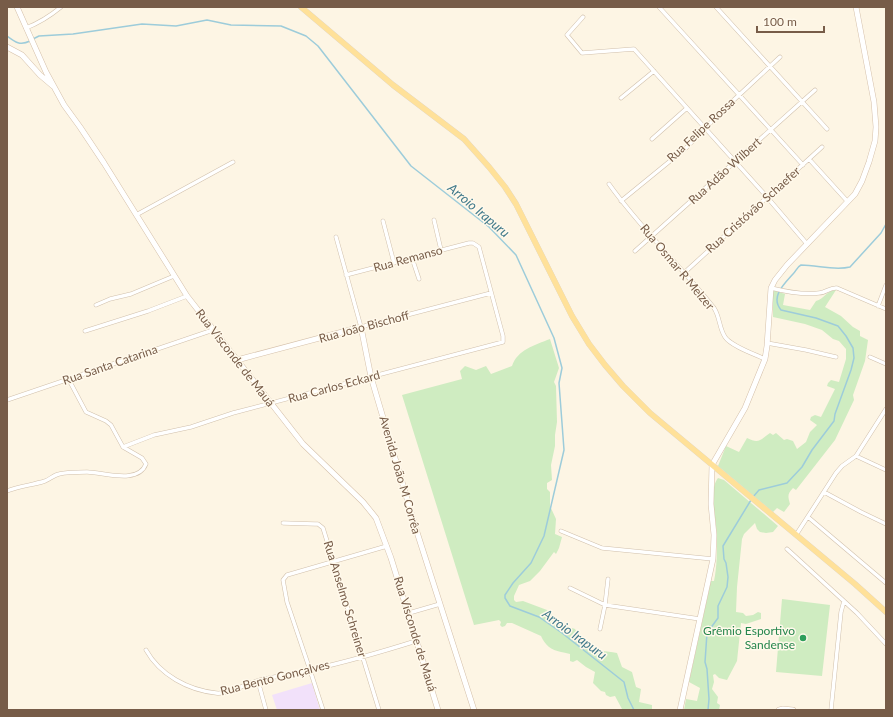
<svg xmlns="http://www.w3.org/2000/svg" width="893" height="717" font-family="Lato,sans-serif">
<rect width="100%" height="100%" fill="#fdf5e4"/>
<path fill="#f2e1fa" d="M312,683L320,710H277L272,695Z"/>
<path fill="#cfecc1" d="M773,290L785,294L783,305L810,310L816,301C824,299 827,290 836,290L825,307L841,316L853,327L860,331V336L868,340L865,361L853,395L854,400L835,440L796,490L793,488C787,494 788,497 790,504L784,512L777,508L773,512L718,466L726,446L739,452L747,438C759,444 760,440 770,433L773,435L776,433L784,440L787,439L793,441L797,449L806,442L810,432L817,425L810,420L811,417L815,415L821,417L835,389L827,386L828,383L831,380L839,382L846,359V349L839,341L833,339L822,330L805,324L773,317Z
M550,339L559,368L554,382L556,386L557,422L555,435V446L551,465L552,480L547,483V489L550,492V506L556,519L555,534L562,537L559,548L556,554L554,552L540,571L530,581L519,585L514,596V600L516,602L523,601L547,610L563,625L575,629C587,651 594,649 617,653L622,667L632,672L636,687L641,689L639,702L652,705V710H611L622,709L615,696L610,697L606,695L605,692L601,691L593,683L595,672L586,667L577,660L573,662L570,661V654C567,653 565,653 561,652C551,650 545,645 541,636L512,623H507L505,626L502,627L500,625L501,622L499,620L474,625L402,395L462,379L460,371L465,366L476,370L486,366L491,374L512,366C517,350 535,345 550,339Z
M718,478L724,480L778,526L773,532L766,533L760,532L757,529L755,523L744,534L742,539L737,587L736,612L743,613L746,616L753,615L758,612L761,613V619L746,624L741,623L737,661L727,680L719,678L715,674L713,675L714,682L712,689L718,697L717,703L720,705L719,710H684L686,699L697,701L700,688L689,682L711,581H714C717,567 717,552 717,537C717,522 708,490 718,478Z
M782,599L830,605L822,676L776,672Z"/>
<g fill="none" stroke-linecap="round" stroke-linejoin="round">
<path stroke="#9dccda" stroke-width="1.5" d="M7,36C15,42 20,46 30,41
M33,39L39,36L73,34L142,24L176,26L207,20L231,25L281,26L306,36L318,46L411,166L489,227L516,255L554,338L562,368L559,383L564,450L544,536L531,563L513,583L505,595V598L510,606L539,617L562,633L624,682L628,698L634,710
M753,497L759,490L787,483L802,467L812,450L834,421L835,414L851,370L854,358L853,348L846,336L838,326L816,318L781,310C770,297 784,284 793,274C796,271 797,267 801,265C818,265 834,271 850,267L881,233L886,224
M708,710L709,699L707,669L705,662L707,633L718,618V606L727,587L728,577L726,563L724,559L723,546L751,500"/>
<g stroke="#d1c0ac" stroke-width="4.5">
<path id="street" d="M659,7L803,165
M716,7L827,129
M583,17L567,35L582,53L634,49L767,197L807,244
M26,28C39,23 50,16 61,7
M621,98L654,71
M652,139L687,108
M809,159L848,202
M609,184C640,228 680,265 714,308C720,317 719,328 725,337C731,346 754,354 765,359
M621,201L686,148L723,110L780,57
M136,215L233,162
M434,220L441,250
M383,221L394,263
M336,237L361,327L491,293
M635,251L815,90
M412,258L419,279
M684,273L822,147
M771,288C787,292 803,295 819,293C826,293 830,287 837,288L886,309
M96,305L110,299L131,294L174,276
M878,306L886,285
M85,331L148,311L187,296
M767,343L806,350L836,357
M870,357L886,364
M69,380L86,412L106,421L111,425L123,447
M7,400L213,330
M123,447L154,435L191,427L233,413L503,342V336L479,247L473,243H469L346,275
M856,456L886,470
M7,491C19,486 33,485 45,481C50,479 54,475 59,474C67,472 79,472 87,472C103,472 138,485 146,464L142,458L123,447
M824,492L861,512L886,524
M808,517L886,583
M283,523L315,524H318L323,528L379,710
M561,531L602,548L713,559
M796,535L836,473L842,466L856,456L886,409
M787,549L857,613L886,644
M570,588L605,605L700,619
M409,613L440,604
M600,629L605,605L608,579
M146,650C160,675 188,690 216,693C228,695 247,683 260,680C276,676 294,674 310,670C346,662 381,652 416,641
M258,681L266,710
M323,710L310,670L287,602L283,580L287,575L387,546
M831,710L841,612L844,601"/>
</g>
<g stroke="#d5c0aa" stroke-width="6">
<path id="secondary" d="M17,7L46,72L64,105L80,127L104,163L187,296L303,444L363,502L376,518L391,558L438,710
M7,47L22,55L40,75L53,86
M237,360L361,327L371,377L416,529L474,710
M680,710L713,559L714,535L711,504L712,465L745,408L765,359L767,346L771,288L775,280L787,265L855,194L862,181L869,162L875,141L876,127L874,102L856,7
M779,710L783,709L793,710"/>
</g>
<g stroke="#dcd5cf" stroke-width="6">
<path id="primary" d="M301,7L393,85L464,139L489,167L505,187L516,204L572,316L589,344L605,365L623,386L650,413L855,584L886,612"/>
</g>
<use href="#street" stroke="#fff" stroke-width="3.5"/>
<use href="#secondary" stroke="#fff" stroke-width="5"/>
<use href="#primary" stroke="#ffe199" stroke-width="5.5"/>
</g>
<circle fill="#2e9e5b" stroke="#fff9eb" stroke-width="1.5" cx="803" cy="638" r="4"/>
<g text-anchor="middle" stroke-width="3" stroke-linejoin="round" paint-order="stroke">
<g font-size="12" fill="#775c48" stroke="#fff9eb">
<text transform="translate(701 130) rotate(-43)" y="4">Rua Felipe Rossa</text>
<text transform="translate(725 171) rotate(-42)" y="4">Rua Adão Wilbert</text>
<text transform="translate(753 210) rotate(-42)" y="4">Rua Cristóvão Schaefer</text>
<text transform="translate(408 259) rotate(-15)" y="4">Rua Remanso</text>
<text transform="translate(677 267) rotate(50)" y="4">Rua Osmar R Melzer</text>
<text transform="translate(364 327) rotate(-15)" y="4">Rua João Bischoff</text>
<text transform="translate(235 358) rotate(52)" y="4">Rua Visconde de Mauá</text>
<text transform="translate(110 365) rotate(-19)" y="4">Rua Santa Catarina</text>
<text transform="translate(334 387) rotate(-15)" y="4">Rua Carlos Eckard</text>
<text transform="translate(400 475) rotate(74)" y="4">Avenida João M Corrêa</text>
<text transform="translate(345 599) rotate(73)" y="4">Rua Anselmo Schreiner</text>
<text transform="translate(415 634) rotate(73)" y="4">Rua Visconde de Mauá</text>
<text transform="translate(275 678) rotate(-14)" y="4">Rua Bento Gonçalves</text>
</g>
<g font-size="12" fill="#27864d" stroke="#fff9eb" text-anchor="end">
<text x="795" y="635">Grêmio Esportivo<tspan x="795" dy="14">Sandense</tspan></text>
</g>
<g font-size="13" font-style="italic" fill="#417a8b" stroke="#fff9eb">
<text transform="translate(479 210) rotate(40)" y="5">Arroio Irapuru</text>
<text transform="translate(575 634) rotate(36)" y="5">Arroio Irapuru</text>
</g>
</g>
<rect width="893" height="717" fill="none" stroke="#775c48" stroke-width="16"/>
<path d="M757 26v6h67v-6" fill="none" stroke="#775c48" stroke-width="2"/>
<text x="763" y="26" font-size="12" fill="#775c48" stroke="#fff9eb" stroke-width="3" paint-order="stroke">100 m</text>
</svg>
